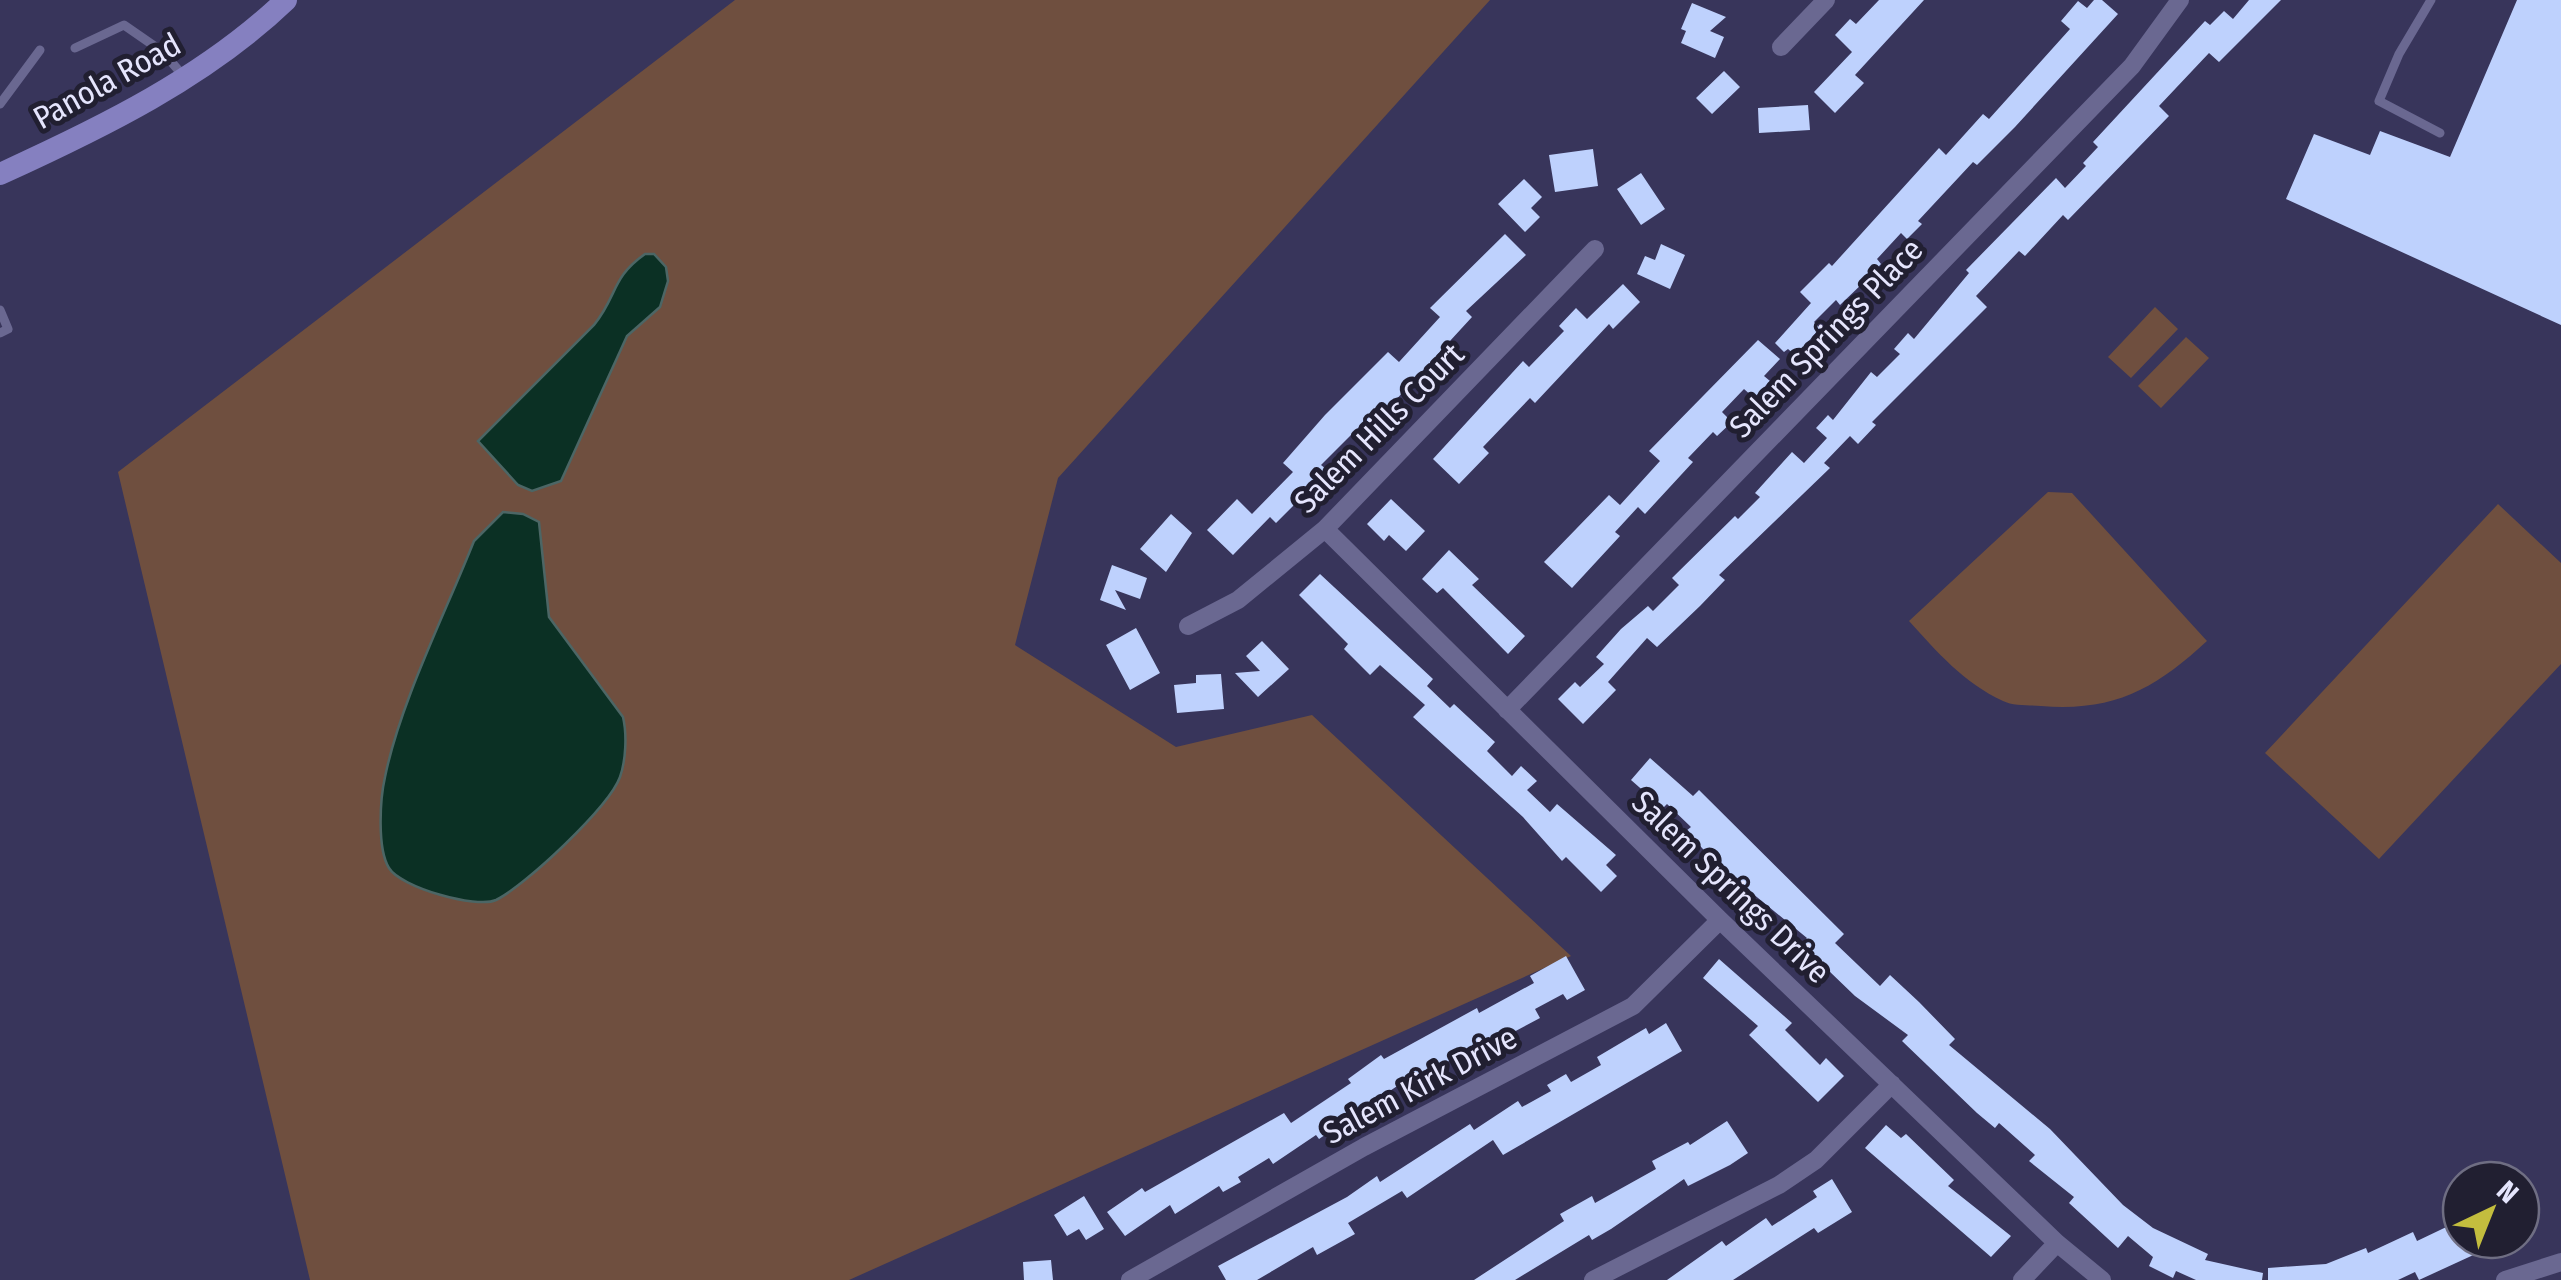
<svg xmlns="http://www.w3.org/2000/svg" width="2561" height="1280" font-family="'Fira Sans Condensed',sans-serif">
<rect width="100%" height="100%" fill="#38355b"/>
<path fill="#6f4f3f" d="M735,0H1490L1058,478L1015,645L1176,747L1312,715L1571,956L849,1280H310L118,472Z
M2155,307L2178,329L2131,378L2108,357Z
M2186,337L2209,358L2161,408L2138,386Z
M2048,492L2072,493L2207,641C2155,689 2114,712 2041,706C2029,705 2013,706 2003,701C1964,683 1937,652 1909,621Z
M2498,504L2561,563V664L2379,859L2265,753Z"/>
<path fill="#0b3024" stroke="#4c6665" stroke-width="2.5" d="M645,254H654L666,267L668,281L660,307L627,336L561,481L532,491L518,485L478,441L594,325C618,295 611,278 645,254Z
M503,512L523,514L539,522L549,617L623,717C627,734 626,760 620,777C609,807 525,886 496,900C476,909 400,887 389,868C377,849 380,799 385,777C400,703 445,614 474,541Z"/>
<path fill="#bed1fd" d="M1879,0H1924L1855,75L1864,83L1835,113L1814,92L1852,52L1835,35L1850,19L1856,24Z
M2094,0H2102L2118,14L2015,127L1977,165L1973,162L1918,221L1922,224L1907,239L1901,233L1877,259L1881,264L1865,281L1840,305L1836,300L1814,322L1820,328L1796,356L1788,349L1784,352L1775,343L1811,303L1800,292L1829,263L1832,266L1939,148L1946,155L1983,114L1989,119L2070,29L2061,21L2078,1L2087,8Z
M2249,0H2281L2219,62L2209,53L2159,106L2169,116L2068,220L2063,215L2025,256L2019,251L1976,296L1987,307L1872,422L1876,425L1858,444L1850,436L1824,463L1830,468L1719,575L1725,580L1700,606L1657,647L1647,638L1608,682L1616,690L1583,724L1558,699L1575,682L1580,687L1604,664L1596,657L1621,629L1648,606L1653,611L1679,585L1672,578L1735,516L1738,519L1760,497L1755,493L1792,452L1804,463L1827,438L1816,428L1828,415L1833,420L1871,372L1877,377L1900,354L1894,349L1908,333L1914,339L1969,273L1966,270L2056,178L2065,188L2086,166L2083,163L2098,147L2093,142L2205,21L2210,25L2224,11L2233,19Z
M2517,0H2561V325L2286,199L2314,134L2370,155L2380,131L2450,157Z
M1692,3L1726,17L1710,31L1724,37L1715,58L1681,43L1686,31L1681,29Z
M1724,71L1740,87L1712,114L1696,98Z
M1808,105L1810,130L1759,133L1758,108Z
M1593,149L1598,186L1555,192L1549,155Z
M1641,173L1665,209L1641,225L1617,189Z
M1524,179L1542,197L1531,208L1540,217L1525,232L1498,204Z
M1505,234L1526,255L1466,311L1472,317L1393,403L1366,428L1362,424L1321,465L1326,469L1302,497L1276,523L1270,517L1233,555L1207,530L1237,499L1252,514L1293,472L1283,463L1325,415L1388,352L1399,362L1440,317L1430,308Z
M1661,244L1685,255L1670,289L1637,274L1645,256L1655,260Z
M1623,284L1640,302L1613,329L1609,324L1535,403L1530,398L1483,447L1489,453L1459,484L1433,459L1523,361L1529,367L1564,331L1559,326L1576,308L1587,319Z
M1758,340L1780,359L1764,376L1770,381L1754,398L1744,389L1722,412L1732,422L1717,436L1713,432L1688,458L1693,462L1645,514L1638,507L1615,532L1620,536L1572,588L1544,562L1609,495L1620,505L1660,461L1649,451Z
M1391,499L1425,531L1406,551L1389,535L1384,541L1367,524Z
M1171,514L1192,533L1166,572L1140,549Z
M1449,550L1479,579L1472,585L1525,636L1508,654L1443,588L1437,593L1422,579Z
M1112,565L1147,578L1140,599L1115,590L1126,610L1100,600Z
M1320,574L1433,679L1427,686L1450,708L1454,704L1495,742L1487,751L1512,776L1521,766L1537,781L1527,790L1550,812L1557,804L1616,855L1606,865L1617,876L1601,892L1566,857L1562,861L1523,817L1413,717L1425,705L1380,665L1370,675L1344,649L1348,644L1299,595Z
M1136,628L1160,673L1130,690L1106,645Z
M1262,641L1289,669L1258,697L1235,673L1260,671L1246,656Z
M1221,674L1224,709L1177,713L1174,685L1196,683V675Z
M1650,758L1693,796L1699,790L1844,934L1835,943L1880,986L1890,975L1919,1002L1955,1039L1949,1045L2050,1129L2123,1205L2153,1228L2208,1254L2205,1260L2263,1273L2262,1280H2196L2176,1271L2173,1278L2149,1266L2153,1257L2128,1236L2118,1248L2069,1203L2074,1197L2029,1161L2035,1155L1999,1123L1995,1128L1977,1113L1902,1041L1908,1035L1855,996L1801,944L1807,938L1719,866L1686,831L1691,827L1667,804L1663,808L1631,780Z
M1566,956L1585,990L1567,1000L1563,994L1535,1009L1540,1018L1465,1058L1462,1053L1413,1083L1409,1078L1319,1139L1316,1135L1273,1164L1269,1158L1238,1177L1241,1182L1223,1192L1219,1186L1175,1214L1170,1205L1125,1236L1107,1212L1142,1188L1145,1192L1284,1113L1291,1123L1351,1083L1348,1079L1381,1055L1384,1059L1477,1008L1479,1013L1534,983L1530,976Z
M1719,959L1792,1023L1785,1030L1820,1065L1826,1058L1844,1076L1818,1102L1749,1035L1758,1026L1703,978Z
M1666,1023L1682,1051L1503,1155L1493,1140L1407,1198L1402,1191L1348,1223L1355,1234L1317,1255L1313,1247L1257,1280H1226L1218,1266L1347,1197L1377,1176L1380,1182L1470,1124L1474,1130L1518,1101L1522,1107L1551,1091L1547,1085L1566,1074L1571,1082L1601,1065L1597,1057L1646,1028L1649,1034Z
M1727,1121L1748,1153L1730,1165L1688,1186L1684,1179L1611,1229L1592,1240L1589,1235L1515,1280H1474L1564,1221L1560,1214L1592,1196L1595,1203L1656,1169L1652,1161L1688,1142L1690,1145Z
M1886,1125L1901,1138L1906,1134L1954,1180L1948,1186L2011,1236L1991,1257L1865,1148Z
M1832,1179L1852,1212L1818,1233L1814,1228L1733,1280H1667L1722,1241L1726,1246L1766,1218L1772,1226L1817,1197L1813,1191Z
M1084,1196L1104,1229L1086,1240L1079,1229L1067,1236L1054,1215Z
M2461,1220V1240H2506L2419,1280L2415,1272L2398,1280H2268V1268L2326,1264L2366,1248L2368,1253L2413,1232L2417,1241Z
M1051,1260L1053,1280H1024L1023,1262Z"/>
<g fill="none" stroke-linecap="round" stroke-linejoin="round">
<path stroke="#6a6891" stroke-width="9" d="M2431,0L2399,54L2379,101L2440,133
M75,48L124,25L163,52L185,78
M0,104L40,50
M0,310L8,329L0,333"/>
<path stroke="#6a6891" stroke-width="18" d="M1781,47L1826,0
M1325,529L1720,920L2057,1243L2102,1280
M1188,626L1238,600L1325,529L1595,249
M1507,710L2132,66L2180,0
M1130,1280L1364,1147L1633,1006L1720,920
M1593,1280L1779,1185L1816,1160L1892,1084
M2022,1280L2057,1243
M2505,1280L2561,1262"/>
<path stroke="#8580c0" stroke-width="22" d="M0,174C101,128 206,77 286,0"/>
</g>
<g text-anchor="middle" stroke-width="10" stroke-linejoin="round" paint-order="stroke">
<g font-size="32" fill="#e5e5fd" stroke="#211f31">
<text transform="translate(107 81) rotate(-29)" y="11">Panola Road</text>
<text transform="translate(1826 338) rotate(-46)" y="11">Salem Springs Place</text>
<text transform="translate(1379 428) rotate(-45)" y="11">Salem Hills Court</text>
<text transform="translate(1731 887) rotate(44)" y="11">Salem Springs Drive</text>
<text transform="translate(1420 1085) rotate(-28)" y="11">Salem Kirk Drive</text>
</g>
</g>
<g transform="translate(2491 1210) rotate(43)"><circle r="48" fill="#211f31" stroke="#6f6e83" stroke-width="2.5"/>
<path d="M0-8L18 38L0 25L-18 38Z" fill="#c3bd3e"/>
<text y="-15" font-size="28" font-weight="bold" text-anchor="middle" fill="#e5e5fd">N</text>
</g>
</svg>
